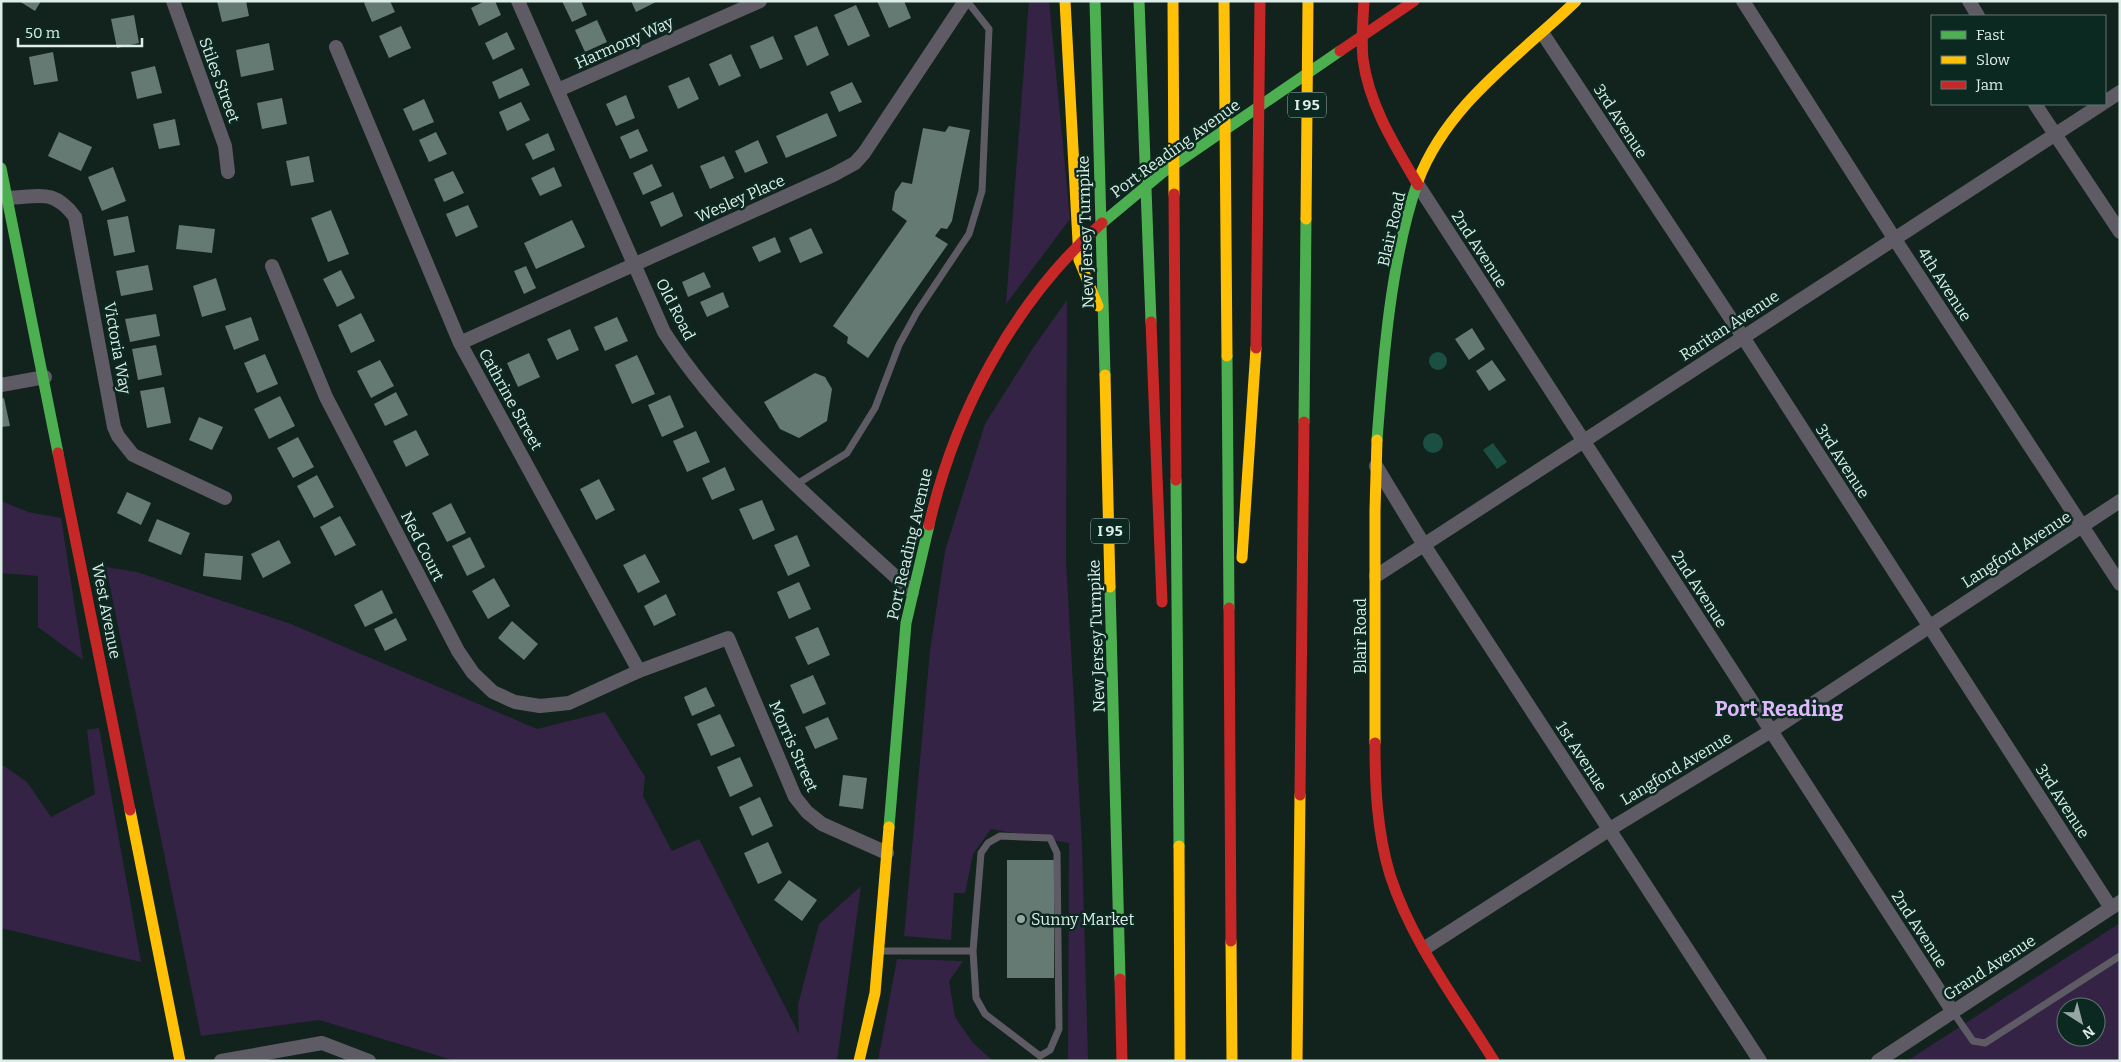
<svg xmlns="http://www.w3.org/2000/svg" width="2121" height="1062" font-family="Bitter,serif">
<rect width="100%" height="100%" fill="#12231e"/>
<path fill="#352345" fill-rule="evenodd" d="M1029,1H1049L1070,219L1006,304Z
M1067,300L1066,561L1082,845L1088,1061H1068L1069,843L991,829L973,854L965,893H954L951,940L904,936L930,651L945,551L985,424L1033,348Z
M1,501L28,512L61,518L83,660L38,627V576L1,573Z
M106,567L137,572L291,624L537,729L605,712L645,777L643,796L672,851L699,839L799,1034L798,1005L819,924L861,886L837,1061H456L319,1020L201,1036Z
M99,728L141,962L1,928V764L27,782L51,817L95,794L87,730Z
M2120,923V1061H1907ZM2066,1007H2096V1037H2066Z
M897,959L963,961L949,981L955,1017L973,1043L993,1061H878Z"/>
<path fill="#1b4f41" d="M1429 361a9 9 0 1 1 18 0a9 9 0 1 1-18 0Z
M1423 443a10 10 0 1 1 20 0a10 10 0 1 1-20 0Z
M1493,443L1507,462L1497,469L1483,450Z"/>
<path fill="#647a73" d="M19,1H41L35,11Z
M217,1H246L249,16L222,22Z
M368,1H390L395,12L372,22L364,3Z
M485,1H495L501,15L479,26L471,8Z
M562,1H581L587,15L572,22Z
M631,1H658L636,12Z
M877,1H904L911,18L889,28Z
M856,5L870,36L848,46L834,15Z
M134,15L139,43L117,48L111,19Z
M597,20L607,42L585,52L575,30Z
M401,26L411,48L389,58L379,36Z
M817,26L829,55L807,66L794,36Z
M507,32L515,49L493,60L485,43Z
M773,36L783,59L760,69L750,46Z
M269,43L274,70L241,77L236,50Z
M53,52L58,81L34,85L29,57Z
M731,54L741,76L719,86L709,64Z
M155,66L162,93L137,99L131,72Z
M522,68L530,85L499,99L492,82Z
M689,77L699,99L678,109L668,86Z
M852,82L862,102L839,112L830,92Z
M626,95L635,118L616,126L606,104Z
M282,98L287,124L262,129L257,103Z
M424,99L434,122L413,131L403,109Z
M521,102L530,120L507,131L499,112Z
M827,113L837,136L786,158L776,136Z
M175,119L180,145L159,149L153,124Z
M949,126L970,130L952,221L947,229L941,228L935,236L948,244L868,358L847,343L848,337L833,326L907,221L892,210L895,192L902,182L912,184L923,128L945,132Z
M638,129L648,151L630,159L620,137Z
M59,132L92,147L81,171L48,156Z
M436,132L447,154L429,162L419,140Z
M548,133L555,150L533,160L525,144Z
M758,140L768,163L745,173L735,151Z
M309,156L314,182L291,186L286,161Z
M724,156L734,178L710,189L700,166Z
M652,164L662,186L643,195L633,173Z
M113,167L126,201L102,211L88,177Z
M554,167L562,186L540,196L531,178Z
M453,171L464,193L444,202L434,179Z
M673,192L683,216L661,227L650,202Z
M468,205L478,227L456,237L446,214Z
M331,210L349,254L328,262L311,218Z
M128,216L135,252L114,256L107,220Z
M572,220L585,247L536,269L524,243Z
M179,225L215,229L212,253L176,249Z
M811,228L823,253L800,263L789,238Z
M775,237L781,252L759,262L752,247Z
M148,265L153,290L121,296L116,271Z
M526,266L536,288L524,294L514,271Z
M341,270L355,298L337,307L323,279Z
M704,272L711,287L688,297L682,282Z
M216,278L226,310L202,317L193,286Z
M723,292L729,307L707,317L700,302Z
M361,313L375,341L351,353L338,325Z
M156,314L160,336L130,342L125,319Z
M251,317L259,340L234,350L225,326Z
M617,317L628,341L605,351L594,327Z
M1472,328L1485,349L1469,360L1455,339Z
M570,329L579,350L557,360L547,339Z
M156,345L162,375L138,380L132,349Z
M529,353L540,377L518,387L507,363Z
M265,354L278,384L257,393L244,363Z
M637,355L655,394L632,404L615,365Z
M380,360L394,386L371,398L357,371Z
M1492,360L1506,380L1489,391L1476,371Z
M815,373L825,377L832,389L827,421L799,438L780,429L764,402Z
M164,387L171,423L147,428L140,391Z
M396,392L408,415L385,426L374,404Z
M670,395L684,427L662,437L648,405Z
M280,396L295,426L269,439L254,409Z
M4,398L10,426L1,427V399Z
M199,417L223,427L212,450L189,440Z
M416,430L429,455L406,467L393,441Z
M696,431L710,462L687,472L673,441Z
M298,437L314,467L293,478L277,448Z
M725,467L735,490L712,500L702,478Z
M317,475L334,507L314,518L297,486Z
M599,479L615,510L596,520L580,489Z
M127,492L151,503L141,525L117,513Z
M762,500L775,530L753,540L739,509Z
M451,503L466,533L447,542L432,513Z
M340,516L356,545L335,556L320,527Z
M157,519L190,533L181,555L148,541Z
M797,535L810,566L788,576L774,545Z
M470,537L485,567L467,576L452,546Z
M279,540L291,563L263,578L251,554Z
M205,553L243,556L241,580L203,576Z
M645,554L660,582L638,593L623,565Z
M494,578L510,606L488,619L472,591Z
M799,582L811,609L789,619L777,592Z
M382,590L393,613L365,627L354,605Z
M666,594L676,615L654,626L644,606Z
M396,618L407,640L385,651L374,629Z
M512,621L538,644L524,660L498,638Z
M818,627L830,655L808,665L795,637Z
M813,675L826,704L803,714L790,685Z
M706,687L715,706L692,716L684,697Z
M720,714L735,746L711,756L697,724Z
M828,717L838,739L815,749L805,727Z
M740,757L753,786L730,797L717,767Z
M843,775L867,778L863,809L839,806Z
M760,797L773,826L752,836L739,807Z
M768,842L782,873L758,884L744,853Z
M1007,860H1054V978H1007Z
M789,880L817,900L802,921L774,900Z"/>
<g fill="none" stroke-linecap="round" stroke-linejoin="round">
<path stroke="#5f5b65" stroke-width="7" d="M797,484L847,453L875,408L899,345L917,312L969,234L982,191L989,29L967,1
M1000,836L1050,838L1057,853L1059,1029L1050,1050L1040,1056L985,1014L976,998L973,951L981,853L988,843Z
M881,951H973
M1953,1012L1973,1041L1985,1043L2120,956"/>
<path stroke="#5f5b65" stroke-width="14" d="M173,1L225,146L228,172
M518,1L664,332C729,433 825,511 912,592
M1743,1L1894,238L2120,584
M1969,1L1978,16
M1543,34L1743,337L2111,908
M336,47L460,343L639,671
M558,90L760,1
M2105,102L2120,92
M2035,104L2120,232
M1418,185L1953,1012
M7,198C39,197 54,188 75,217L114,427L118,436L133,455L225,498
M272,266L326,397L458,651L473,673L493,692L515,702L540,706L569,703L639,671L728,638L795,797L807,812L822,824L887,853
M460,343L833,175L855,163L864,153L965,1
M1,385L45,377
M1376,466L1424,545L1760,1061
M1376,576L2102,104
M1425,948L1610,829L1771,731L2120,501
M221,1061L322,1043L369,1061
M1878,1061L2120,902"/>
<path stroke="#4caf50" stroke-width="11" d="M1095,1L1105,375
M1139,1L1151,322
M1,168L58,453
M1102,223L1162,173L1340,51
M1227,356L1229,608
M1304,422L1306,219
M1377,440C1383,360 1391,257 1418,181
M1176,480L1179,846
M1110,587L1120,979
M889,827L906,623L929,525"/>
<path stroke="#ffc107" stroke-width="11" d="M1065,1L1079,260L1098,306
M1173,1L1174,194
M1224,1L1227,356
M1418,181C1447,104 1519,56 1576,1
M1306,219L1308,1
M1105,375L1110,587
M1242,558L1256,348
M1375,743V510L1377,440
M130,810L180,1061
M1179,846L1180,1061
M1231,941L1232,1061
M859,1061L875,993L889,827
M1297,1061L1300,795"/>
<path stroke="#c62828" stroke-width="11" d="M1364,1C1363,20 1361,40 1363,59C1369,105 1395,146 1418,185
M1340,51L1414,1
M1174,194L1176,480
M1151,322L1162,602
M1256,348L1260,1
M58,453L130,810
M929,525C955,412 1014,301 1102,223
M1229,608L1231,941
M1375,743C1375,787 1377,832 1390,875C1412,943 1457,1001 1494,1061
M1300,795L1304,422
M1120,979L1122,1061"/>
</g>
<circle fill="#96a6a1" stroke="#0c2921" stroke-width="2" cx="1021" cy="919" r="5"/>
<g text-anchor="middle" stroke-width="5" stroke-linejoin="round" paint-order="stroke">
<g fill="#0c2921" stroke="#9eb2ac" stroke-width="1">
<rect x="1288" y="92.5" width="38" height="25" rx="4"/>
<rect x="1091" y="518.5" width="38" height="25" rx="4"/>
</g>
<g font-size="15" font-weight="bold" fill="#ddede7">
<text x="1307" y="110">I 95</text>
<text x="1110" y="536">I 95</text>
</g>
<g font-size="16" fill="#ddede7" stroke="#0c2921">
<text transform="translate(624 42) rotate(-24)" y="6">Harmony Way</text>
<text transform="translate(220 80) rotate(70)" y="6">Stiles Street</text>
<text transform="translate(1621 121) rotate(57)" y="6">3rd Avenue</text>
<text transform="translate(1175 148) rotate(-36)" y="6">Port Reading Avenue</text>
<text transform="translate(740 198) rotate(-24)" y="6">Wesley Place</text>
<text transform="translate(1391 229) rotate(-77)" y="6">Blair Road</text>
<text transform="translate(1085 232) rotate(-92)" y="6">New Jersey Turnpike</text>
<text transform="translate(1480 249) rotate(57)" y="6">2nd Avenue</text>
<text transform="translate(1945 284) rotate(57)" y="6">4th Avenue</text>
<text transform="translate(676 309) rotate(63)" y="6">Old Road</text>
<text transform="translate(1729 325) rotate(-33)" y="6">Raritan Avenue</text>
<text transform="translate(118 348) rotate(80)" y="6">Victoria Way</text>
<text transform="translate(511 399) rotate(61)" y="6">Cathrine Street</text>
<text transform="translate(1843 461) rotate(57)" y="6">3rd Avenue</text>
<text transform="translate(909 544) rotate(-77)" y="6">Port Reading Avenue</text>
<text transform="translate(423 546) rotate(63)" y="6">Ned Court</text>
<text transform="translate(2016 549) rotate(-33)" y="6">Langford Avenue</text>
<text transform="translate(1700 589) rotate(57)" y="6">2nd Avenue</text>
<text transform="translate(107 611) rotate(79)" y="6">West Avenue</text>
<text transform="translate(1096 636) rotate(-92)" y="6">New Jersey Turnpike</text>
<text transform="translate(1360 636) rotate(-90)" y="6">Blair Road</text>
<text transform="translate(794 746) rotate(66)" y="6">Morris Street</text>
<text transform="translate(1582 756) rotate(57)" y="6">1st Avenue</text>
<text transform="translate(1676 768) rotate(-31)" y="6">Langford Avenue</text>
<text transform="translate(2063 801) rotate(57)" y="6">3rd Avenue</text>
<text transform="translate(1920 929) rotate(57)" y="6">2nd Avenue</text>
<text transform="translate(1989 967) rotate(-33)" y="6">Grand Avenue</text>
</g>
<g font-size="16" fill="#ddede7" stroke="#0c2921" text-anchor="start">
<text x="1031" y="925">Sunny Market</text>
</g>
<g font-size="21" font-weight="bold" fill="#dfb8fb" stroke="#0c2921">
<text x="1779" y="716">Port Reading</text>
</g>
</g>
<rect width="2121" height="1062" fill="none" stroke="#ddede7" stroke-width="5"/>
<rect x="1931" y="15" width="175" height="90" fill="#0c2921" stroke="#607770"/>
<rect x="1941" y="31" width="25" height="8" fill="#4caf50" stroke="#607770"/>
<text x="1976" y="40" font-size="15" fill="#ddede7">Fast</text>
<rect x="1941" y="56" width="25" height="8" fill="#ffc107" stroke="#607770"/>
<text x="1976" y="65" font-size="15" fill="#ddede7">Slow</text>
<rect x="1941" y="81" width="25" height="8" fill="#c62828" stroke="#607770"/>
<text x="1976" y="90" font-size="15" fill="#ddede7">Jam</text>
<g transform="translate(2081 1022) rotate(144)"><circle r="24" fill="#0c2921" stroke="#607770"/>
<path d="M0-4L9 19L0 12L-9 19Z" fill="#96a6a1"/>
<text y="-8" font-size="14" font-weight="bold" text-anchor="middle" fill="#ddede7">N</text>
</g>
<path d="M18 38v8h124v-8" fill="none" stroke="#ddede7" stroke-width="2.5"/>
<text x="25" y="38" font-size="15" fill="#ddede7" stroke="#0c2921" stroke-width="4" paint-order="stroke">50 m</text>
</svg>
